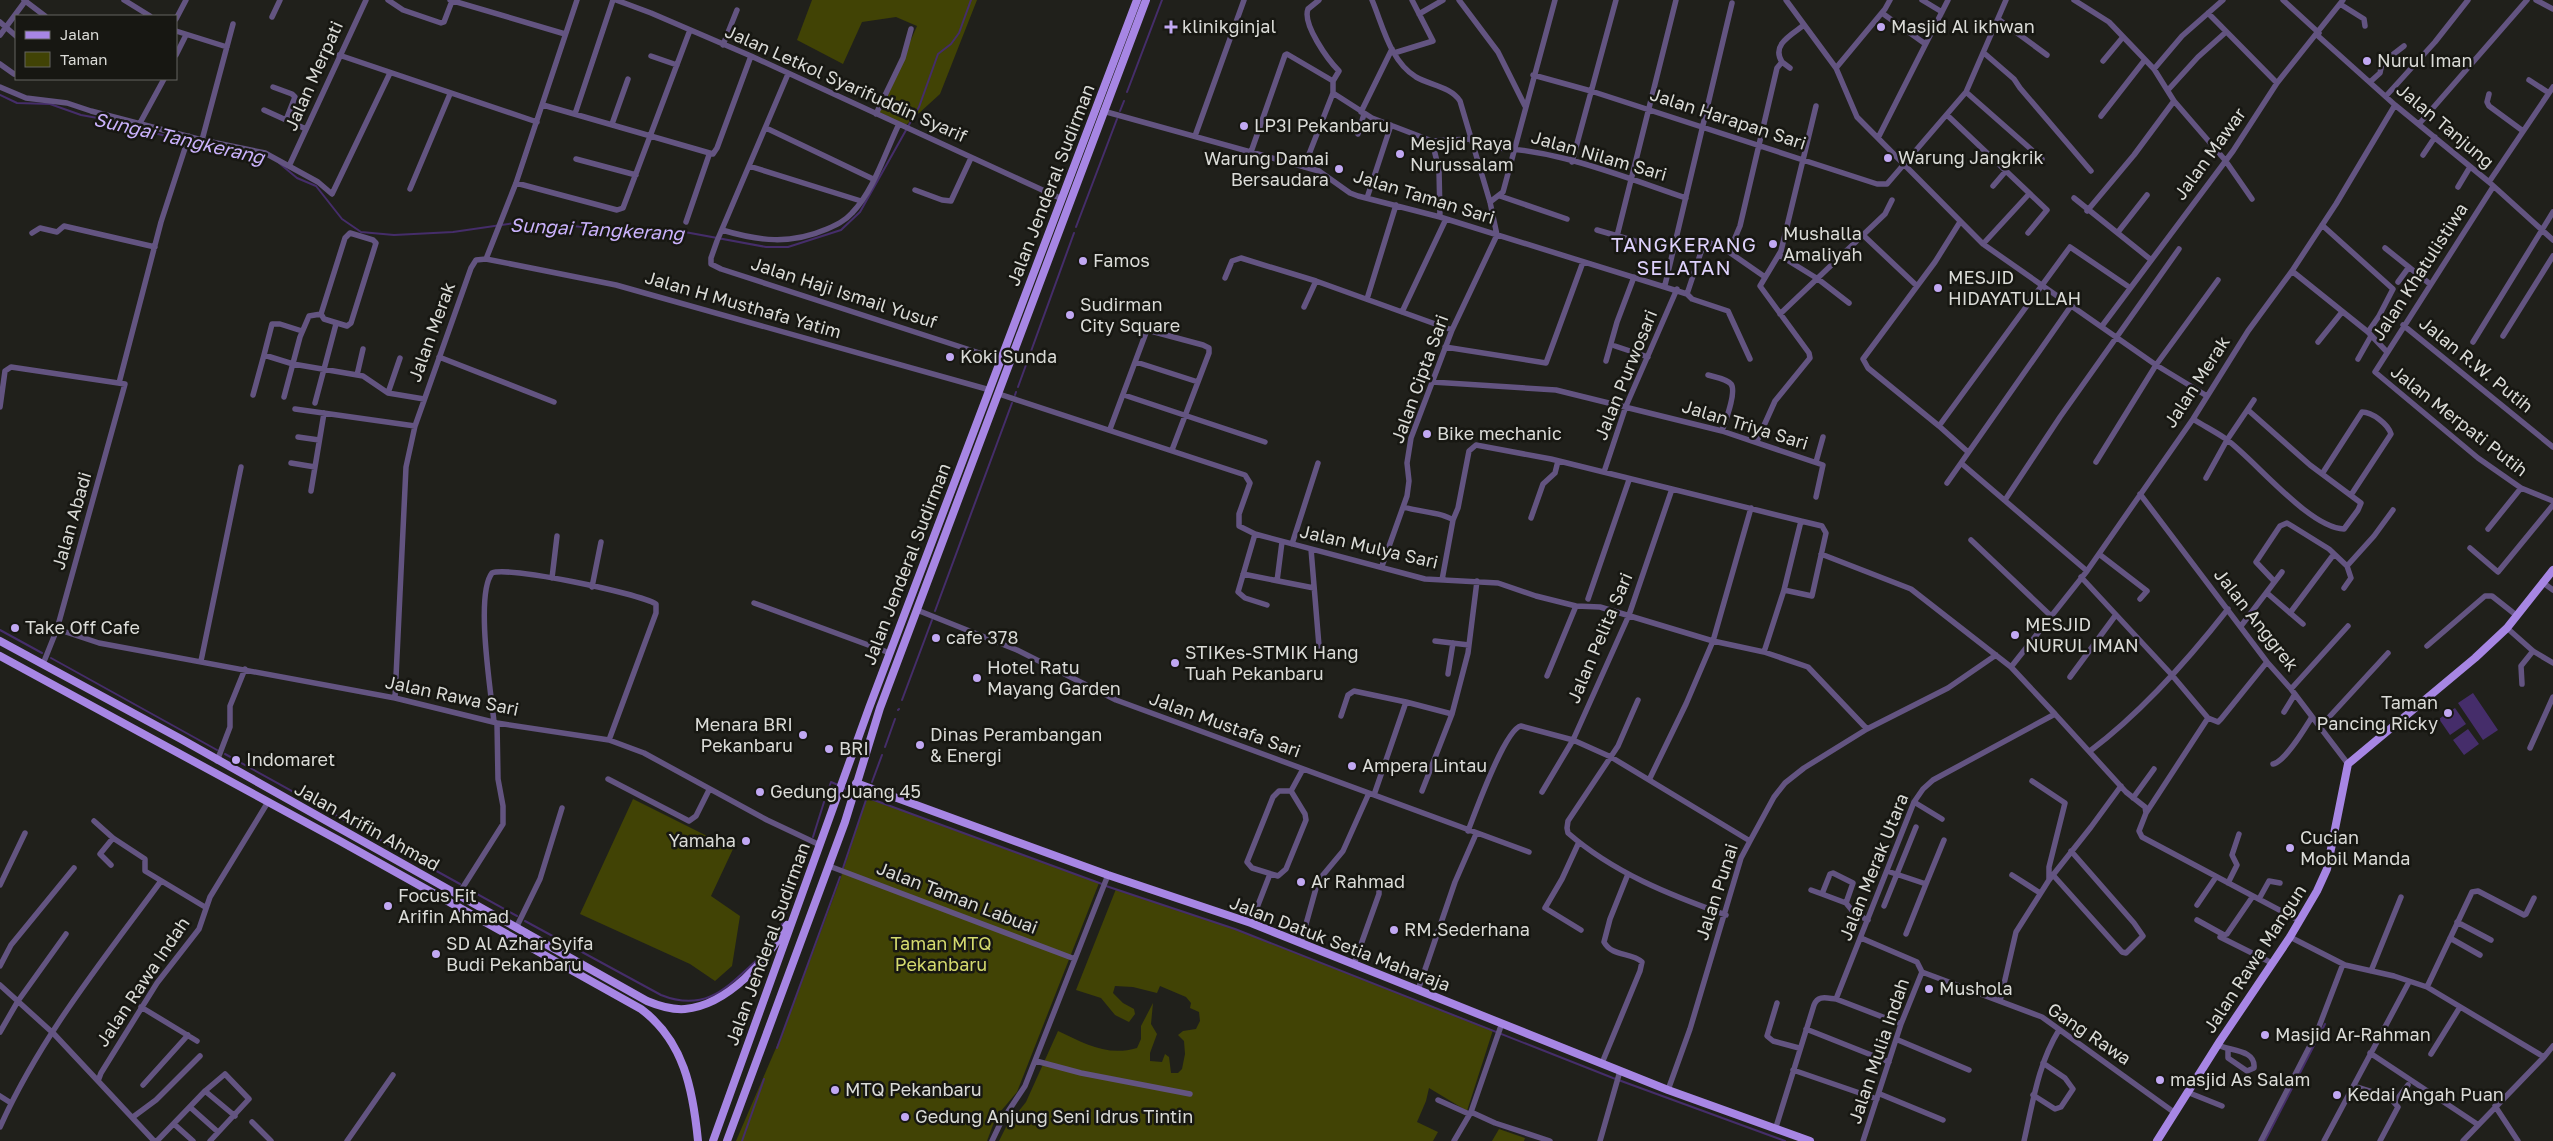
<svg xmlns="http://www.w3.org/2000/svg" width="2553" height="1141" font-family="'Golos Text',sans-serif">
<rect width="100%" height="100%" fill="#20201b"/>
<path fill="#414305" d="M812,0H977L940,94L906,125L879,112L917,26L896,17L862,22L843,64L797,40Z
M867,797L1099,883L1017,1092L996,1117L987,1141H736L785,1027L840,880Z
M633,799L733,849L711,896L740,916L732,966L715,981L690,964L580,914Z
M1116,889L1235,929L1493,1030L1467,1111L1429,1088L1426,1101L1417,1122L1438,1132L1433,1141H999L1006,1127L1026,1102L1058,1031C1084,1043 1107,1057 1137,1048L1141,1039V1026L1153,1003L1151,1024L1157,1034L1150,1053V1061L1162,1062L1165,1054L1169,1057L1171,1073H1178L1182,1069L1185,1054L1184,1041L1178,1035L1183,1031L1196,1029L1200,1021L1199,1012L1190,1008L1191,1003L1186,997L1160,986L1157,993L1133,987L1115,986L1113,993L1123,1003L1134,1009L1135,1014L1129,1022L1115,1015L1101,998L1076,990Z
M1499,1129L1525,1138L1524,1141H1492Z"/>
<path fill="#452d6a" d="M2473,693L2498,730L2483,740L2458,703Z
M2455,708L2466,724L2450,735L2439,719Z
M2468,729L2479,744L2464,755L2453,740Z"/>
<g fill="none" stroke-linecap="round" stroke-linejoin="round">
<path stroke="#452d6a" stroke-width="2" d="M1127,92L1162,0
M0,95L17,103L50,104L81,115L103,119L195,144L237,150
M1120,111L1124,101
M279,163L297,178L316,186L342,219L361,232L394,235L453,232L522,222L620,230H674L766,247H788L841,230L860,212L919,107L938,54L951,44L959,33L971,0
M1076,227L1117,119
M1018,387L1074,233
M1015,395L1016,392
M935,611L1012,403
M0,630L42,653
M51,658L217,750
M902,700L932,620
M898,710L899,709
M885,747L895,719
M225,754L460,884
M872,782L882,755
M844,788L851,791
M827,794L831,782L838,785
M863,796L1102,884
M813,837L824,802
M843,868L867,797
M1106,886L1235,929L1613,1078L1785,1141
M468,889L517,916
M525,921L661,995C706,1013 727,987 758,959
M781,927L810,845
M777,1048L840,877
M742,1141L764,1079
M2265,1141L2325,1024"/>
<path stroke="#635481" stroke-width="5.5" d="M24,0L45,16
M124,0L150,16
M388,0L403,10L441,23L444,22L452,1
M450,0L565,34
M616,0L651,13L751,56L1062,199
M1319,0L1308,9C1302,24 1328,60 1339,71L1333,81
M1372,0C1383,26 1390,61 1416,77C1430,85 1451,87 1460,101L1490,202L1497,235L1452,330L1411,438L1407,463L1409,481L1407,496L1382,566
M1459,0L1498,52L1525,106
M1786,0L1836,68L1857,117L1983,244L2156,365L2207,396
M1922,0L1942,12
M2074,0L2109,22L2154,69L2174,101L2225,160L2252,199
M2283,0L2319,33
M2536,0L2553,9
M2340,4L2364,19L2365,26
M1882,13L1924,43
M2208,13L2277,83
M1419,14L1443,0
M272,17L280,0
M176,19L186,0
M1998,19L2047,55
M0,22L16,36
M176,31L227,47
M0,35L26,0
M2317,35L2395,105L2489,182L2553,240
M723,45L737,10
M1394,53L1433,41L1412,0
M1984,53L2014,79L2020,88L2091,171
M176,55L186,35
M339,55L537,122
M651,56L677,65
M2103,61L2123,37
M1782,62C1771,45 1791,35 1804,25
M0,64L14,74
M1836,68L1885,9L1890,0
M2154,69L2182,36L2223,0
M788,74L717,241L711,258V264L721,269L1001,360
M1533,75L1591,91L1877,184H1887L1966,92L2006,0
M2529,80L2549,93
M2370,82L2380,73L2382,63L2404,46
M0,87L26,98L67,103L91,111L202,140L265,153L318,182L332,194L390,73
M273,87L292,94L295,97L286,120
M2168,90L2198,57L2226,32
M1966,92L2042,159
M1333,93L1372,118L1432,141L1470,139
M2489,94L2487,102L2489,106L2523,131
M2386,96L2435,42L2468,0
M543,105L713,154L717,148L751,56
M264,110L306,129
M1103,111L1319,171L1350,193L1358,196L1440,217L1687,294L1704,243L1708,242L1729,252L1765,277
M1361,112L1392,49
M575,114L613,0
M876,114L903,58L911,29
M1947,115L2047,210L2028,233
M2101,116L2144,61
M140,123L164,79
M612,124L628,79
M2419,124L2527,0
M766,128L873,179
M1358,134L1364,114
M1195,136L1244,0
M1878,138L1948,0
M202,140L233,24
M1432,141L1439,170L1440,217
M1473,148C1545,144 1618,175 1686,198
M1251,152L1285,55L1287,54L1333,81
M2423,155L2435,137
M576,159L636,175
M1572,162L1616,0
M290,164L366,0
M749,166L861,201
M1304,167L1333,93V81
M2489,182L2553,87
M516,183L617,210L623,208L690,30
M1993,186L2005,172
M2458,187L2470,167
M2493,187L2375,372L2478,458L2521,488L2553,501
M410,189L450,94
M915,190L942,200L951,201L971,158
M1500,196L1567,219
M1367,198L1391,125
M2074,198L2150,259
M1490,202L1503,192L1555,0
M2087,211L2134,155L2174,101
M686,222L709,155
M1960,222L1935,262L1863,359L1868,368L1939,426L2070,247L2129,287
M2322,225L2393,289L2379,316L2368,332
M722,230C759,241 790,245 827,229C836,225 845,221 852,213C874,190 885,153 899,124
M1597,230L1642,243
M2118,232L2147,195
M32,233L40,228L57,232L64,226L155,247
M350,233L373,240L376,243L351,323L347,326L324,319L321,314L345,238Z
M1863,235L1917,286
M1617,236L1676,0
M1983,244L2029,194
M2385,248L2430,284
M1729,252L1740,226L1777,68L1782,62L1790,68
M1779,255L1818,279L1849,303
M486,259L516,183L577,0
M2292,271L2368,332L2387,352
M1225,278L1232,261L1241,258L1316,281L1452,330
M2398,282L2409,267
M1665,285L1732,3
M1687,294L1692,299L1728,311L1750,359
M1367,299L1396,205
M1304,307L1316,281
M1402,312L1446,219
M1780,314L1885,214L1892,200
M2403,325L2553,447
M2102,326L2233,151L2277,83L2343,0
M302,331L280,324H272L264,355L293,364L363,376L388,393L424,399
M2503,336L2553,256
M2318,342L2342,312
M2473,342L2553,212
M1615,346L1648,357
M1445,347L1546,363L1583,262
M439,357L554,402
M2358,359L2371,336
M1606,361L1617,322L1634,277
M1136,362L1198,382
M357,375L363,349
M1708,375C1715,377 1727,379 1731,384C1737,392 1725,422 1722,431
M1432,382L1556,390L1722,431L1823,465L1816,497
M119,383L161,222L189,136
M388,393L400,358
M999,394L1245,475L1250,483L1239,514V526L1255,534L1425,579L1498,583L1536,596L1576,606L1600,607L1713,641L1764,652L1784,590L1812,596L1826,533L1822,526L1801,521L1551,459L1476,445L1469,451L1458,508L1453,520
M253,395L264,355
M1124,395L1265,442
M284,397L300,337L309,316L321,314
M315,403L336,324
M0,407L5,371L11,367L125,384L57,629L43,664
M295,409L415,426
M2193,419C2204,426 2216,432 2226,439C2255,460 2309,528 2344,529L2358,510L2361,503L2310,465L2248,410
M1939,426L1968,452
M1110,429L1147,330L1203,345L1209,348V353L1172,450
M298,437L319,440
M1757,441L1775,401L1810,358L1809,353L1760,286L1781,251L1816,106
M1816,462L1823,437
M2096,462L2156,365L2218,280
M291,463L315,467
M1961,463L2087,571
M1604,472L1626,406L1677,289
M2322,474L2362,412C2372,412 2388,424 2391,434L2351,495
M2206,478L2227,440L2254,400
M1947,483L2071,306
M311,491L324,413
M2140,494L2267,662L2291,689L2348,764
M2005,500L2060,417L2179,249
M1404,507C1418,512 1442,512 1453,520L1442,580
M1531,518L1543,484L1555,473L1558,461
M2488,529L2521,488
M1255,534L1238,592L1245,598L1267,605
M1971,540L2051,616
M1292,544L1318,463
M2470,548L2498,572L2553,505
M1311,549L1319,646
M2099,554L2147,591L2140,599
M1243,574L1314,588
M2081,577L2171,674L2208,718L2218,722L2221,719L2267,662
M552,578L557,536
M1277,581L1282,542
M2274,581L2256,562L2280,526L2287,523L2292,526L2329,549L2347,566L2374,536L2393,510
M2542,582L2553,590
M592,587L601,542
M2344,588L2351,578L2347,566
M1784,590L1801,521
M2267,593L2303,624
M1588,599L1629,480
M754,603L890,653
M917,610L1017,650L1116,700L1529,852
M2290,613L2334,554
M2241,626L2282,572
M2507,628L2533,651L2553,663
M57,629L99,643L395,698L497,723L609,740L644,753L767,820L820,845
M1435,641L1469,645
M2427,646L2485,596H2492L2516,615
M1764,652L1808,667L1867,729
M201,661L241,467
M2011,667L2087,571L2193,419L2248,331L2292,271L2336,204L2395,105
M1448,674L1453,643
M1547,676L1576,606
M2070,677L2115,616
M2522,684L2521,666L2533,651
M2291,689L2348,626
M395,698L406,467L415,426L471,268L476,260L486,259L616,285L990,390
M1638,700L1618,746L1568,821L1567,828L1568,833C1614,873 1670,895 1726,915
M2284,712L2295,694
M2055,714L2126,792L2145,807L2146,813L2139,831L2142,837L2300,921
M1341,716L1348,695L1354,691L1406,702
M494,722C491,692 475,595 492,573C508,566 638,593 656,604V613L609,740
M2320,727L2388,653
M2530,748L2553,697
M2090,751C2142,712 2188,660 2228,609
M217,761L230,727V706L245,669
M2273,764C2285,762 2305,728 2312,717
M1650,778L1686,704L1713,641L1751,508
M608,779L689,821L696,816L709,790
M2032,781L2065,803L2049,867V880
M1279,791H1291L1305,814L1306,820L1286,869L1278,876L1252,868L1247,862L1273,797Z
M1291,791L1303,769
M1422,791L1452,714
M1542,792L1573,740L1629,615L1672,489
M1374,795L1406,702L1452,714L1468,653L1477,581
M2133,798L2154,769
M1914,802L1942,819
M2146,813L2208,718
M94,821L113,838L145,859V871L205,907
M1468,831C1475,813 1505,729 1521,726L1573,740L1611,757L1750,841L1741,858L1690,1029L1668,1090
M1750,841L1774,797L1785,783L1804,768L1867,729L1948,688L1996,655
M1579,842L1562,879L1545,908L1581,930
M111,865L100,854L113,838
M829,866L1075,959
M1887,871L1926,884L1906,934
M2012,875L2040,893
M2053,875L2122,952L2126,953L2143,936L2134,923L2071,851
M2228,883L2237,865L2232,855L2239,834
M1926,884L1944,840
M0,885L25,833
M1811,890L1822,894
M458,895L503,824V806L498,779L497,723
M2259,899L2269,881L2280,883
M1846,903L1853,883L1833,873L1830,874L1822,894L1846,903L1855,914L1868,920
M2197,905L2216,877
M1884,906L1916,827
M2197,920L2224,935L2227,934L2253,896
M2457,922L2491,940
M1251,923L1270,874
M516,928L540,879L562,808
M2220,937L2272,963
M2290,937L2345,965L2394,976L2427,987L2544,1057L2553,1046
M1861,938L1917,962L1922,972
M2450,938L2480,955
M1301,942L1318,881L1343,851L1369,793
M1354,964L1379,894V885
M0,966L11,945L74,868
M2371,971L2401,897
M1922,972L2042,1017L2175,1113
M0,985L54,1034L98,1081
M2427,987L2472,892L2478,891L2524,915L2526,914L2534,898
M1418,990L1455,882L1476,834
M1836,999L1901,1024
M2000,1001L2016,932L2049,880L2091,827L2121,786
M1777,1003L1767,1036L1773,1041L1799,1048
M141,1007L197,1041
M1806,1029L1889,1062
M0,1032L18,1001L66,934
M1898,1040L1969,1070
M2218,1045C2229,1051 2256,1049 2254,1068L2247,1071L2228,1058V1050
M2370,1053L2477,1124
M2431,1054L2460,1007
M1036,1061L1081,1073L1190,1094
M1602,1063L1640,971L1642,962C1631,952 1612,957 1604,942L1610,919L1628,874
M1793,1070L1877,1099
M143,1085L188,1035
M2354,1086L2389,1097L2398,1107L2380,1141
M205,1091L235,1116
M2187,1092L2222,1106
M1880,1094L1943,1120
M2033,1095L2055,1109L2061,1107L2073,1089L2065,1078L2043,1063
M0,1096L11,1103
M1438,1100L1469,1114
M2395,1102L2408,1085
M2495,1106L2518,1141
M191,1108L218,1132
M1471,1112L1495,1123L1550,1141
M133,1117L156,1100L200,1056
M252,1122L271,1141
M174,1124L193,1141
M0,1127C41,1036 103,960 161,881
M1776,1127L1814,1005C1818,995 1826,998 1836,999L1914,802L1923,789L1933,780L2055,714L2011,667L1911,589L1821,554
M154,1141L98,1081L101,1073L157,983L199,929L210,897L268,802
M157,1141L205,1091L225,1074L249,1099L210,1141
M347,1141L393,1075
M992,1141L1001,1122L1025,1086L1108,875
M1454,1141L1471,1112L1502,1023
M1600,1141L1620,1071
M1863,1141L1901,1024L1922,972
M2024,1141C2033,1102 2038,1064 2059,1030
M2261,1141L2317,1032L2343,964
M2324,1141L2409,982
M2463,1141L2544,1057"/>
<path stroke="#a786e4" stroke-width="8" d="M0,641L181,739L647,1001C659,1006 672,1010 685,1009C728,1005 767,960 787,925
M0,656L340,841L641,1009C684,1041 693,1090 698,1141
M856,783L1108,875L1251,923L1668,1090L1810,1141
M713,1141L869,708L1137,0
M727,1141L845,822L880,708L1146,0
M2157,1141L2220,1041L2290,937L2317,891L2327,869L2348,764L2475,658L2507,628L2553,570"/>
</g>
<g fill="#c1a8f3" stroke="#171712" stroke-width="2">
<path d="M1168.5 19.5h5v5h5v5h-5v5h-5v-5h-5v-5h5z"/>
<circle cx="1881" cy="27" r="5"/>
<circle cx="2367" cy="61" r="5"/>
<circle cx="1244" cy="126" r="5"/>
<circle cx="1400" cy="154" r="5"/>
<circle cx="1888" cy="158" r="5"/>
<circle cx="1339" cy="169" r="5"/>
<circle cx="1773" cy="244" r="5"/>
<circle cx="1083" cy="261" r="5"/>
<circle cx="1938" cy="288" r="5"/>
<circle cx="1070" cy="315" r="5"/>
<circle cx="950" cy="357" r="5"/>
<circle cx="1427" cy="434" r="5"/>
<circle cx="15" cy="628" r="5"/>
<circle cx="2015" cy="635" r="5"/>
<circle cx="936" cy="638" r="5"/>
<circle cx="1175" cy="663" r="5"/>
<circle cx="977" cy="678" r="5"/>
<circle cx="2448" cy="713" r="5"/>
<circle cx="803" cy="735" r="5"/>
<circle cx="920" cy="745" r="5"/>
<circle cx="829" cy="749" r="5"/>
<circle cx="236" cy="760" r="5"/>
<circle cx="1352" cy="766" r="5"/>
<circle cx="760" cy="792" r="5"/>
<circle cx="746" cy="841" r="5"/>
<circle cx="2290" cy="848" r="5"/>
<circle cx="1301" cy="882" r="5"/>
<circle cx="388" cy="906" r="5"/>
<circle cx="1394" cy="930" r="5"/>
<circle cx="436" cy="954" r="5"/>
<circle cx="1929" cy="989" r="5"/>
<circle cx="2265" cy="1035" r="5"/>
<circle cx="2160" cy="1080" r="5"/>
<circle cx="835" cy="1090" r="5"/>
<circle cx="2337" cy="1095" r="5"/>
<circle cx="905" cy="1117" r="5"/>
</g>
<g text-anchor="middle" stroke-width="5" stroke-linejoin="round" paint-order="stroke">
<g font-size="18" fill="#dadbd7" stroke="#171712" text-anchor="start">
<text x="1182" y="33">klinikginjal</text>
<text x="1891" y="33">Masjid Al ikhwan</text>
<text x="2377" y="67">Nurul Iman</text>
<text x="1254" y="132">LP3I Pekanbaru</text>
<text x="1410" y="150">Mesjid Raya<tspan x="1410" dy="21">Nurussalam</tspan></text>
<text x="1898" y="164">Warung Jangkrik</text>
<text x="1329" y="165" text-anchor="end">Warung Damai<tspan x="1329" dy="21">Bersaudara</tspan></text>
<text x="1783" y="240">Mushalla<tspan x="1783" dy="21">Amaliyah</tspan></text>
<text x="1093" y="267">Famos</text>
<text x="1948" y="284">MESJID<tspan x="1948" dy="21">HIDAYATULLAH</tspan></text>
<text x="1080" y="311">Sudirman<tspan x="1080" dy="21">City Square</tspan></text>
<text x="960" y="363">Koki Sunda</text>
<text x="1437" y="440">Bike mechanic</text>
<text x="2025" y="631">MESJID<tspan x="2025" dy="21">NURUL IMAN</tspan></text>
<text x="25" y="634">Take Off Cafe</text>
<text x="946" y="644">cafe 378</text>
<text x="1185" y="659">STIKes-STMIK Hang<tspan x="1185" dy="21">Tuah Pekanbaru</tspan></text>
<text x="987" y="674">Hotel Ratu<tspan x="987" dy="21">Mayang Garden</tspan></text>
<text x="2438" y="709" text-anchor="end">Taman<tspan x="2438" dy="21">Pancing Ricky</tspan></text>
<text x="793" y="731" text-anchor="end">Menara BRI<tspan x="793" dy="21">Pekanbaru</tspan></text>
<text x="930" y="741">Dinas Perambangan<tspan x="930" dy="21">&amp; Energi</tspan></text>
<text x="839" y="755">BRI</text>
<text x="246" y="766">Indomaret</text>
<text x="1362" y="772">Ampera Lintau</text>
<text x="770" y="798">Gedung Juang 45</text>
<text x="2300" y="844">Cucian<tspan x="2300" dy="21">Mobil Manda</tspan></text>
<text x="736" y="847" text-anchor="end">Yamaha</text>
<text x="1311" y="888">Ar Rahmad</text>
<text x="398" y="902">Focus Fit<tspan x="398" dy="21">Arifin Ahmad</tspan></text>
<text x="1404" y="936">RM.Sederhana</text>
<text x="446" y="950">SD Al Azhar Syifa<tspan x="446" dy="21">Budi Pekanbaru</tspan></text>
<text x="1939" y="995">Mushola</text>
<text x="2275" y="1041">Masjid Ar-Rahman</text>
<text x="2170" y="1086">masjid As Salam</text>
<text x="845" y="1096">MTQ Pekanbaru</text>
<text x="2347" y="1101">Kedai Angah Puan</text>
<text x="915" y="1123">Gedung Anjung Seni Idrus Tintin</text>
</g>
<g font-size="18" fill="#dadbd7" stroke="#171712">
<text transform="translate(314 76) rotate(-66)" y="6">Jalan Merpati</text>
<text transform="translate(846 84) rotate(24)" y="6">Jalan Letkol Syarifuddin Syarif</text>
<text transform="translate(1728 119) rotate(18)" y="6">Jalan Harapan Sari</text>
<text transform="translate(2445 126) rotate(40)" y="6">Jalan Tanjung</text>
<text transform="translate(2210 154) rotate(-54)" y="6">Jalan Mawar</text>
<text transform="translate(1599 156) rotate(16)" y="6">Jalan Nilam Sari</text>
<text transform="translate(1051 185) rotate(-69)" y="6">Jalan Jenderal Sudirman</text>
<text transform="translate(1424 197) rotate(17)" y="6">Jalan Taman Sari</text>
<text transform="translate(2420 272) rotate(-57)" y="6">Jalan Khatulistiwa</text>
<text transform="translate(844 293) rotate(18)" y="6">Jalan Haji Ismail Yusuf</text>
<text transform="translate(743 305) rotate(16)" y="6">Jalan H Musthafa Yatim</text>
<text transform="translate(432 332) rotate(-70)" y="6">Jalan Merak</text>
<text transform="translate(2476 365) rotate(39)" y="6">Jalan R.W. Putih</text>
<text transform="translate(1626 375) rotate(-68)" y="6">Jalan Purwosari</text>
<text transform="translate(1420 379) rotate(-70)" y="6">Jalan Cipta Sari</text>
<text transform="translate(2197 382) rotate(-57)" y="6">Jalan Merak</text>
<text transform="translate(2459 421) rotate(38)" y="6">Jalan Merpati Putih</text>
<text transform="translate(1745 425) rotate(17)" y="6">Jalan Triya Sari</text>
<text transform="translate(72 521) rotate(-74)" y="6">Jalan Abadi</text>
<text transform="translate(1369 547) rotate(13)" y="6">Jalan Mulya Sari</text>
<text transform="translate(907 564) rotate(-69)" y="6">Jalan Jenderal Sudirman</text>
<text transform="translate(2256 620) rotate(52)" y="6">Jalan Anggrek</text>
<text transform="translate(1600 638) rotate(-67)" y="6">Jalan Pelita Sari</text>
<text transform="translate(452 696) rotate(12)" y="6">Jalan Rawa Sari</text>
<text transform="translate(1225 725) rotate(20)" y="6">Jalan Mustafa Sari</text>
<text transform="translate(367 827) rotate(29)" y="6">Jalan Arifin Ahmad</text>
<text transform="translate(1874 867) rotate(-68)" y="6">Jalan Merak Utara</text>
<text transform="translate(1717 892) rotate(-72)" y="6">Jalan Punai</text>
<text transform="translate(957 898) rotate(21)" y="6">Jalan Taman Labuai</text>
<text transform="translate(768 944) rotate(-70)" y="6">Jalan Jenderal Sudirman</text>
<text transform="translate(1340 944) rotate(21)" y="6">Jalan Datuk Setia Maharaja</text>
<text transform="translate(2255 959) rotate(-57)" y="6">Jalan Rawa Mangun</text>
<text transform="translate(143 982) rotate(-56)" y="6">Jalan Rawa Indah</text>
<text transform="translate(2089 1034) rotate(34)" y="6">Gang Rawa</text>
<text transform="translate(1879 1051) rotate(-71)" y="6">Jalan Mulia Indah</text>
</g>
<g font-size="18" fill="#d4da6e" stroke="#171712">
<text x="941" y="950">Taman MTQ<tspan x="941" dy="21">Pekanbaru</tspan></text>
</g>
<g font-size="19" font-style="italic" fill="#cab2fc" stroke="#171712">
<text transform="translate(179 138) rotate(13)" y="7">Sungai Tangkerang</text>
<text transform="translate(597 229) rotate(3)" y="7">Sungai Tangkerang</text>
</g>
<g font-size="20" letter-spacing="1" fill="#ded1fc" stroke="#171712">
<text x="1684" y="252">TANGKERANG<tspan x="1684" dy="23">SELATAN</tspan></text>
</g>
</g>
<rect x="15" y="15" width="162" height="65" fill="#171712" stroke="#656561"/>
<rect x="25" y="31" width="25" height="8" fill="#a786e4" stroke="#656561"/>
<text x="60" y="40" font-size="15" fill="#dadbd7">Jalan</text>
<rect x="25" y="52" width="25" height="15" fill="#414305" stroke="#656561"/>
<text x="60" y="65" font-size="15" fill="#dadbd7">Taman</text>
</svg>
